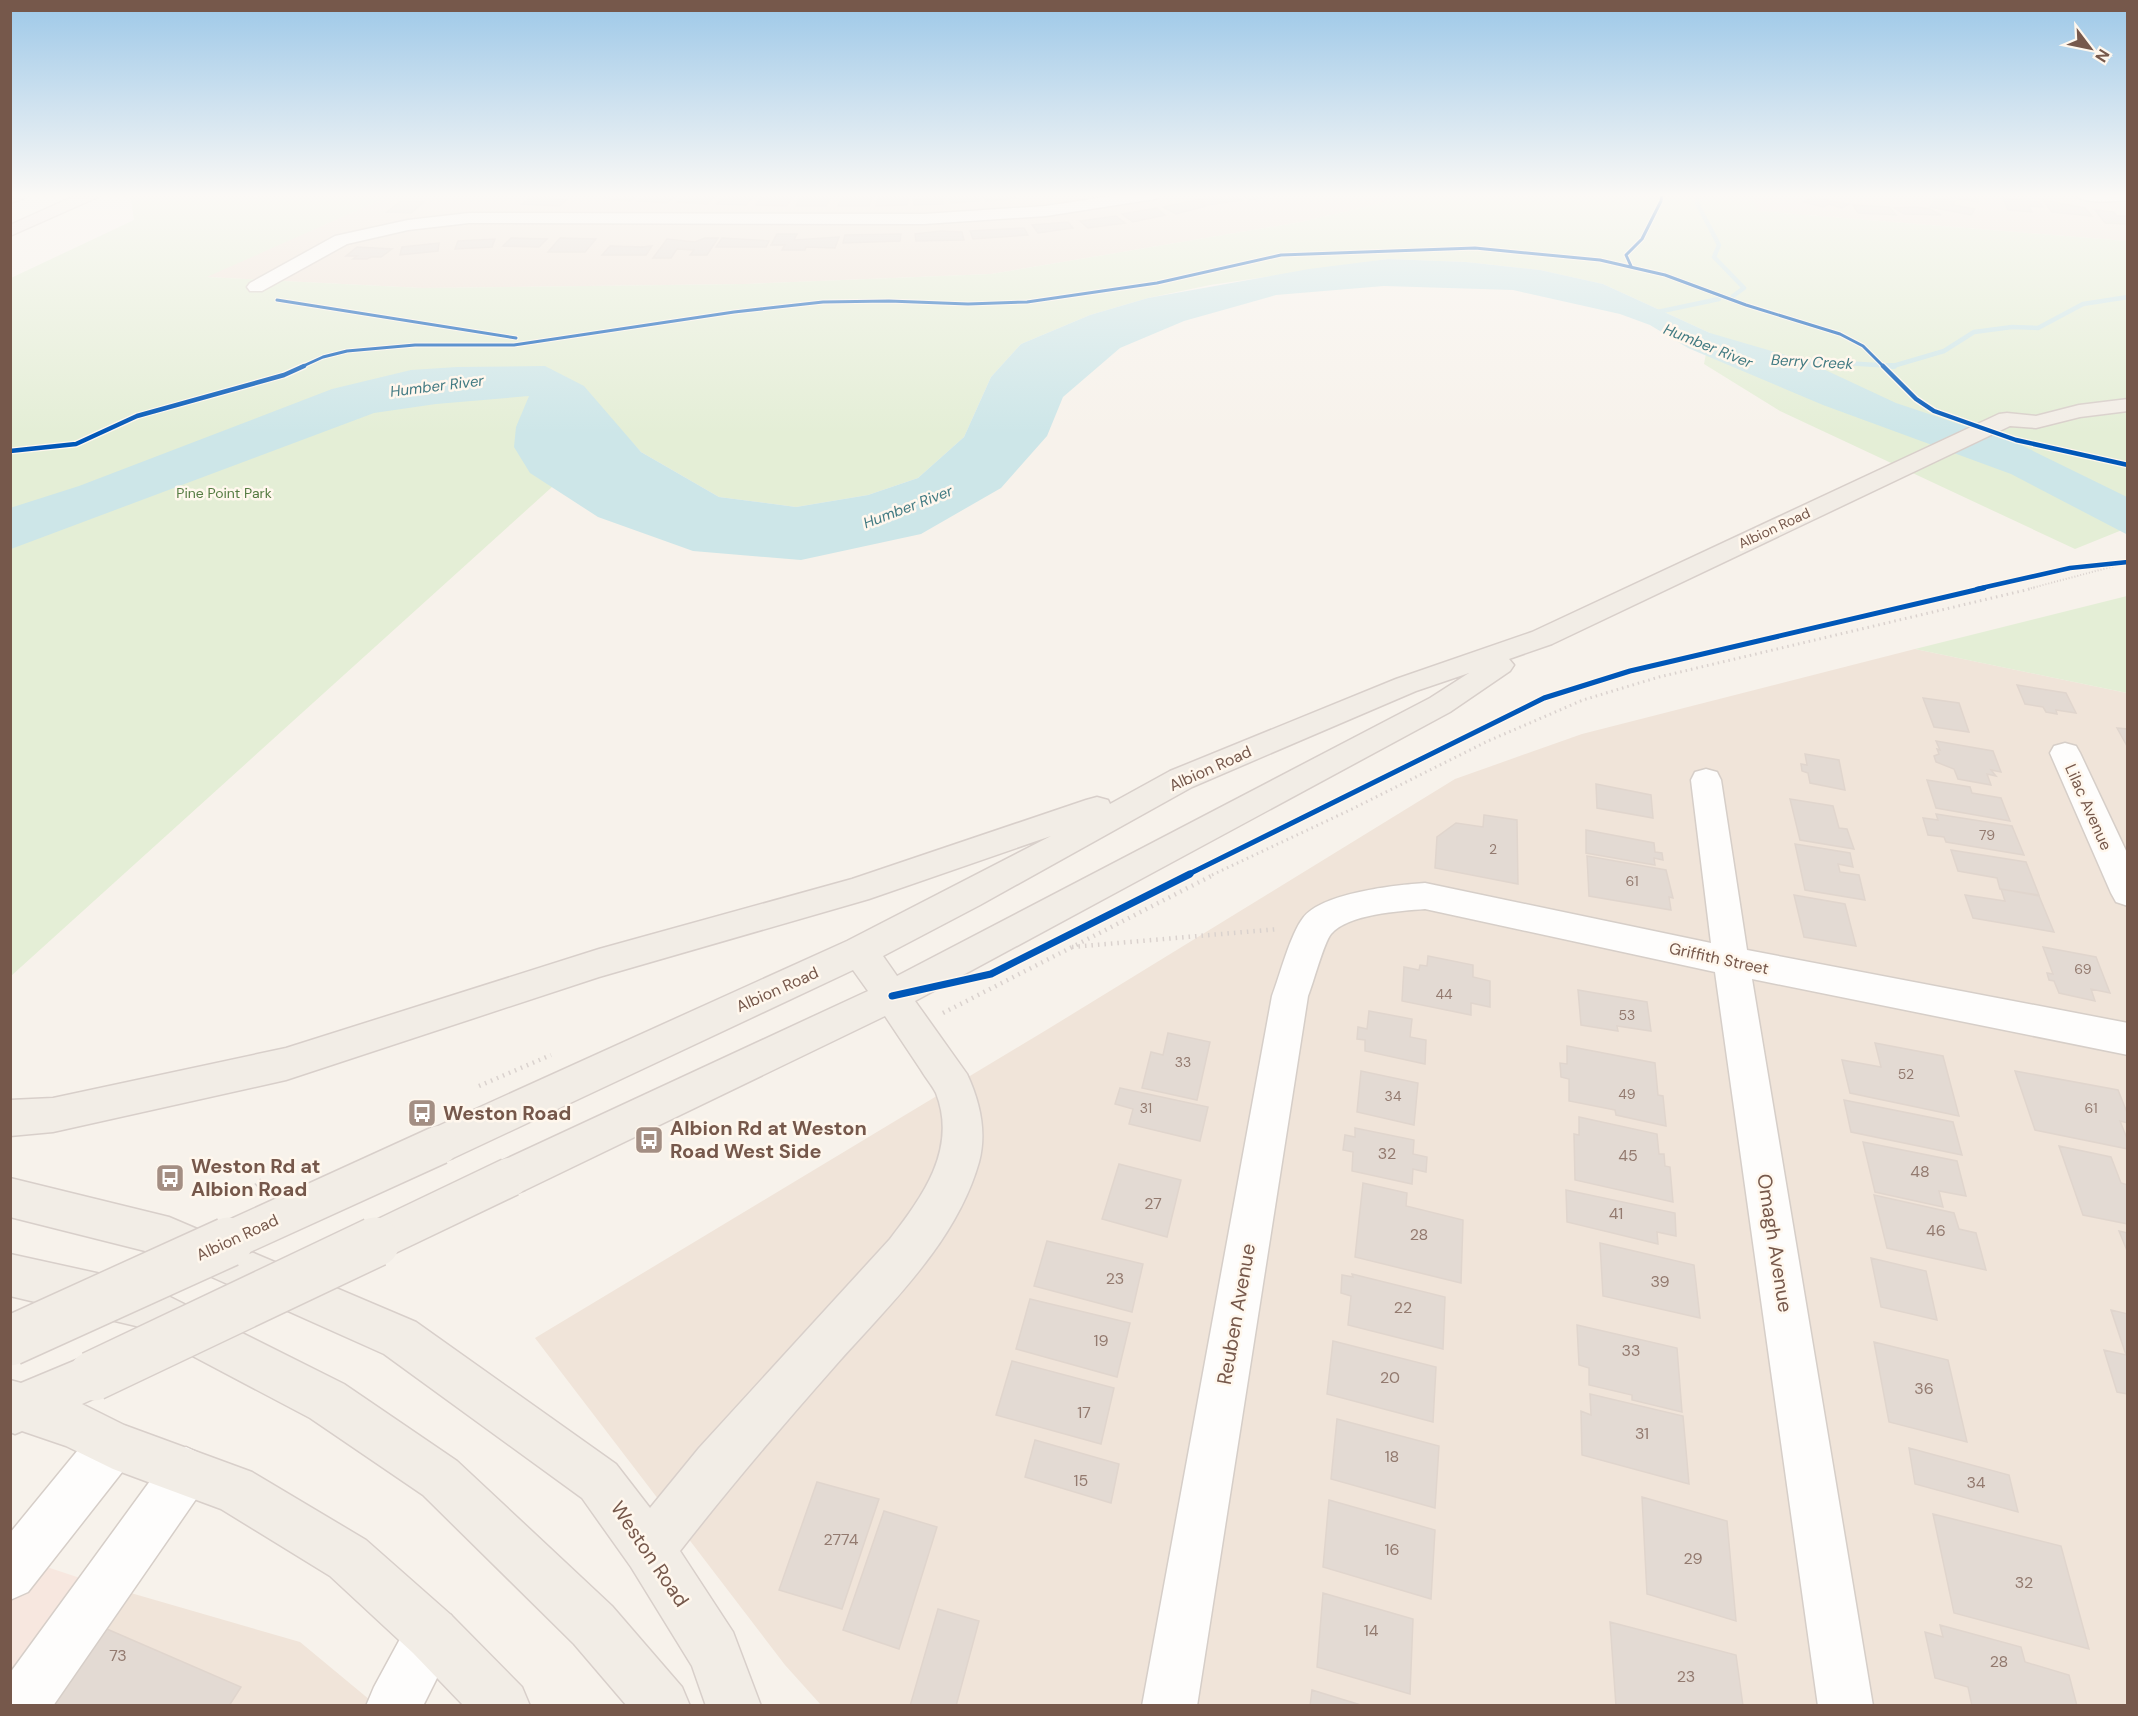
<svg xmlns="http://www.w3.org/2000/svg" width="2138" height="1716" font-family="'DM Sans',sans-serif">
<rect width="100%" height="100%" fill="#f7f2eb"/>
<path fill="#f0e4d9" d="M394,194H1396L1382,203L1301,222L991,274L745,284L422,288L205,277Z
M1749,194H2127V241L1757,211Z
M1915,649L2127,693V1705H821L785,1665L535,1338L1048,1029L1455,779L1582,734Z
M86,1580L300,1642L376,1705H11Z"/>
<path fill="#f7e7df" d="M11,1555L86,1580L11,1680Z"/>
<path fill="#e4eed6" d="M130,194H394L207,277L422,288L745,284L991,274L1301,222L1382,203L1396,194H1749L1758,211L2127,241V528L2075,549L1780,411L1704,364L1710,333L1603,284L1540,270L1466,262L1388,259L1210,285L1148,298L1090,315L1021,344L991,377L964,437L918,478L868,495L796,507L719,497L641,452L621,430L552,487L11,976V278L134,220Z
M2127,596V693L1915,649Z"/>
<path fill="#cde6e8" d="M1388,259L1466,262L1540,270L1603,284L1710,333L1806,361L1896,403L2019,444L2127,497L2128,535L2011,474L1823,405L1688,348L1650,325L1620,314L1513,290L1384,286L1276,295L1184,321L1120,348L1063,397L1047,436L1001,488L921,534L801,560L693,551L598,517L530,473L514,447L516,427L529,396L436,404L374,413L11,549L10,508L79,486L332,389L411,370L457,367L545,366L584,386L641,452L719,497L796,507L868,495L918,478L964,437L991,377L1021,344L1090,315L1148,298L1309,269Z"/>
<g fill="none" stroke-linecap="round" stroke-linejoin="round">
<path stroke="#cde6e8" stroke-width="4.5" d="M1699,194L1697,203L1719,245L1714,257L1744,288L1733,296
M1648,314L1719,299
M1796,360L1893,366L1944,351L1974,332L2012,327L2038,328L2083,304L2128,297"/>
<path stroke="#cde6e8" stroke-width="6" d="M1888,366H1894"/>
</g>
<path fill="#e3dad3" stroke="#e0d5cd" stroke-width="1.5" d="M609,194H640L630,201L603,198Z
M649,194H651L676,196L667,203L639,201Z
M726,194H735L733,197L752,198L746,205L717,204Z
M921,194H938V197H942L943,204L914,205L913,199H921Z
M956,194L977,195L979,201L951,203L949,197H957Z
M1012,194L1015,198L986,201L983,195Z
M1226,194L1242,200L1208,205L1198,200Z
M1239,194H1279L1251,200Z
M1941,194L1979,196L1978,202L1940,196Z
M685,195L714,197L707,204L678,202Z
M1813,196L1835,202L1849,204L1842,208L1829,204L1823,207L1804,202Z
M532,197H543L567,200L559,206L522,204Z
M761,198H791L787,206L756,205Z
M800,198H830L826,206H796Z
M842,198H872L869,206H838Z
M878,198H909L907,205L876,206Z
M1936,198L1955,201L1953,205L1975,209L1971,215L1930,207Z
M2003,198L2039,202L2043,207L2029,206L2032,212L2008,210Z
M1196,200L1206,206L1176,214L1163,207Z
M2043,200L2085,208L2092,216L2052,212Z
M401,201L424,202L411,213L387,212Z
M1853,205L1889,207L1896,215L1858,213Z
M1916,207L1930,209L1941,215L1904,214L1894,208Z
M1157,208L1165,215L1133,222L1122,214Z
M2095,210L2114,212L2117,216H2128V224L2105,223Z
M1116,216L1125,223L1088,228L1080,221Z
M1068,222L1073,228L1038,233L1032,225Z
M1024,228L1028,235L973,239L970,231Z
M941,231L962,232L964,240L916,241L915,234Z
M777,234H797L794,240L839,237L835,248L806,247L805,250H782L785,245H771Z
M901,234L900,241L843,243L845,235Z
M511,238L547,239L539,247L503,246Z
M560,238L596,239L585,252H548Z
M705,238H718L707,255H690L694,250L677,249L671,258H653L667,239L695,242Z
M722,238L756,240L769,241L766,247H716Z
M495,239L492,247L455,249L458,241Z
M439,243L438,251L400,255L402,247Z
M610,246L642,247L652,246L646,255H602Z
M357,247L392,249L381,257H371L367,259H353L357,256H346Z
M2017,685L2066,693L2076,713L2056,710L2057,714L2046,712L2043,707L2025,704Z
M1923,698L1959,703L1969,732L1934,727Z
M2117,728L2128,729V746H2127Z
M1936,741L1993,751L2001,772L1991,770L1996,776L1987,774L1991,785L1958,779L1954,769L1936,762L1934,756L1939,754L1937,749L1940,750Z
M1805,754L1839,760L1845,790L1810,783L1808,773L1802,771L1801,764L1807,765Z
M1927,780L1970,787L1972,793L2001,798L2010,821L1936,808Z
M1596,784L1651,795L1653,818L1597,808Z
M1790,799L1833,806L1839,828L1847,829L1854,849L1800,840Z
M1936,814L2012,826L2024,855L1946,842L1944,837L1928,835L1923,818L1938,820Z
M1484,815L1517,820L1518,884L1435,868L1437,837L1456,823L1483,827Z
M1586,830L1654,843L1655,852L1662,853L1663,860L1654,858L1655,865L1586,853Z
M1795,844L1850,853L1853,867L1838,864L1840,872L1859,875L1865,900L1805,890Z
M1951,850L2026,862L2039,895L2000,889L1997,878L1958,871Z
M1587,856L1666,870L1673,898L1669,897L1671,910L1589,896Z
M2001,889L2039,896L2054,932L1973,918L1965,895L2005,901Z
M1794,895L1845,904L1856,946L1804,937Z
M2043,947L2096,957L2110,993L2091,989L2095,1001L2059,993L2054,981L2049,980L2047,973L2053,974Z
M1428,956L1473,965V977L1490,981V1007L1471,1003V1015L1402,1001L1404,967L1419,970L1420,965L1427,966Z
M1578,990L1647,1002L1651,1031L1617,1026L1618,1031L1581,1025Z
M1369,1011L1412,1019L1410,1037L1426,1040L1425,1064L1365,1051V1040L1357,1039L1358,1027L1367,1029Z
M1168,1033L1210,1042L1197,1100L1142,1088L1151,1052L1163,1055Z
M1875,1043L1943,1056L1959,1116L1850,1093L1842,1060L1881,1067Z
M1567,1046L1655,1063L1658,1095L1663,1096L1666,1126L1616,1115L1615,1110L1569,1101V1079L1561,1077L1560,1063L1567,1064Z
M1361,1071L1418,1083L1414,1125L1357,1112Z
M2015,1071L2118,1090L2128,1115V1123L2120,1121L2128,1141V1149L2035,1130Z
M1120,1088L1208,1107L1200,1141L1129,1124L1133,1109L1115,1104Z
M1844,1100L1953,1122L1962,1155L1851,1132Z
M1579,1117L1657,1134L1659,1154H1664L1665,1166L1670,1167L1673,1202L1575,1180L1574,1134L1579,1135Z
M1355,1128L1414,1140L1413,1154L1427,1157L1426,1172L1413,1169L1412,1184L1352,1171L1353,1152L1343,1150L1345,1135L1355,1137Z
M1863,1142L1957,1161L1966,1196L1939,1191L1943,1207L1875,1192Z
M2059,1146L2111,1157L2121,1183L2128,1185V1224L2083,1215Z
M1119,1164L1181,1180L1167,1237L1102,1219Z
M1363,1183L1407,1193L1406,1206L1463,1220L1461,1283L1355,1257Z
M1566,1190L1675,1213L1676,1236L1657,1232L1658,1244L1567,1222Z
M1874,1195L1954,1213L1959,1229L1976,1233L1986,1270L1887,1248Z
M2119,1231L2128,1233V1253Z
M1047,1241L1143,1264L1132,1312L1034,1286Z
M1600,1243L1694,1265L1700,1318L1603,1296Z
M1871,1258L1926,1271L1937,1320L1881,1307Z
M1352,1274L1445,1297L1443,1349L1348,1325L1351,1296L1341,1293L1342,1275L1353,1277Z
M1030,1299L1130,1323L1117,1377L1016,1349Z
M2111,1310L2128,1314V1394L2117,1392L2104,1350L2126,1355Z
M1577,1325L1677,1348L1682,1412L1632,1400V1395L1589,1385V1368L1579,1365Z
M1333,1341L1436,1367L1433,1422L1327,1394Z
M1874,1342L1948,1360L1967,1442L1889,1422Z
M1012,1361L1114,1388L1101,1444L996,1415Z
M1590,1394L1683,1416L1689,1484L1582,1455L1581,1411L1591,1415Z
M1337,1419L1439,1446L1435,1508L1331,1479Z
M1035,1440L1119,1464L1111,1503L1025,1477Z
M1909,1448L2009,1475L2018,1512L1915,1484Z
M817,1482L879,1499L842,1609L779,1590Z
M1642,1497L1727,1521L1736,1621L1647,1594Z
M1329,1500L1435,1530L1431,1599L1323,1567Z
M884,1511L937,1527L899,1649L843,1630Z
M1933,1514L2061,1546L2089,1649L1954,1613Z
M1323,1593L1413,1619L1410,1694L1317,1667Z
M938,1609L979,1621L956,1706H910Z
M1610,1622L1736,1655L1743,1706H1616Z
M93,1623L241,1687L229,1706H32Z
M1940,1625L2021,1647L2025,1662L2069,1675L2077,1706H1972L1968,1687L1935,1678L1925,1632L1943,1637Z
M1312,1690L1364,1706H1310Z"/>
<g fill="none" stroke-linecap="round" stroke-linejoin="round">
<g stroke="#d6cec8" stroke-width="3">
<path id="minor" d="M1125,194H1163L1155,199L1046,216L924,224L469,223L408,230L347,244L262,291H250L247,287L250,283L335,236L408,220L469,213L924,214L1046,206Z
M2073,194H2128V200C2113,201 2084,205 2073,194Z
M2065,743L2076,746L2080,753L2128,855V906L2116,902L2111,893L2050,753L2054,746Z
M1706,769L1717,772L1721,780L1747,950L2128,1023V1055L1752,979L1873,1706H1818L1715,972L1425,909C1400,911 1348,914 1331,934C1324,942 1313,984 1308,996L1197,1706H1142L1272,996C1280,975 1290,935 1303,918C1321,893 1395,885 1425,883L1711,943L1691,780L1695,772Z
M113,1421L130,1428L137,1445L130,1462L28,1592L10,1600V1533L96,1428Z
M186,1447L203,1455L211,1472L203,1489L53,1706H10V1673L169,1455Z
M432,1607L451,1615L459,1634L423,1706H366L374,1687L413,1615Z"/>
</g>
<g stroke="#d8cfca" stroke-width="3">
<path id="major" d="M2128,399V411L2080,417L2036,428L2010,426L1552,644L1509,659L1514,665L1510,671L1450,712L915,1001L967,1074C980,1102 987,1132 979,1162C956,1243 889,1305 835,1366C782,1426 730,1487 680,1551L733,1632L761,1706H706L692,1666L631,1567L582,1498L384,1354L165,1256L10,1217V1178L169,1217L416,1322L616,1464L650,1508L699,1448L890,1239C922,1197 958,1149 936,1093C932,1085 925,1077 921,1070C909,1052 897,1034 885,1016L525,1190L510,1196L495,1190L489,1177L495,1164L868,991L853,970L453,1158L439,1163L425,1158L419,1145L425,1132L847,941L1051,836L869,899L599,977L286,1080L53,1132L10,1136V1100L53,1098L286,1048L599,949L852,879L1086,800L1097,797L1108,800L1110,804L1170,771L1396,679L1532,632L1999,414L2007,413L2036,416L2079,405ZM1469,673L1430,698L897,976L883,956L980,905L1192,787L1416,691Z
M10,1254L142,1283L344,1384L457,1461L612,1606L682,1687L690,1706H627L574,1644L423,1495L310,1418L136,1326L10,1296Z
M93,1353L109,1360L116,1376L109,1392L82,1404L124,1425L252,1472L366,1540L451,1615L522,1687L530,1706H464L413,1653L330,1576L221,1509L113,1469L66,1446L22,1431L15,1434L10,1432V1380L21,1383Z"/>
</g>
<g stroke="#d8cfca" stroke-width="3">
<path id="highway" d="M10,194H29L27,197L10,203Z
M79,194H100L98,197L10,236V225Z"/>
</g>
<path stroke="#dad2ce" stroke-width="2" stroke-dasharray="1 2" stroke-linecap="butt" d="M2028,589L2126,563"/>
<path stroke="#dad2ce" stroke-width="3" stroke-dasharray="1.5 4" stroke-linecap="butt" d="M1212,875L1352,809L1488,741L1583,700L1659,677L2034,588"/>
<path stroke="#dad2ce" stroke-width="4.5" stroke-dasharray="1.5 5" stroke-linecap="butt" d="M1072,947L1279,929
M943,1013L1215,874
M479,1086L551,1055
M251,1190L263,1179"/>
<use href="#minor" fill="#fefdfc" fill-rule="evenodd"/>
<use href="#major" fill="#f2ede6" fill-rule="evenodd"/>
<use href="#highway" fill="#f1e8e4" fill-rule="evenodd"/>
<g stroke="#d8cfca" stroke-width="41" stroke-linecap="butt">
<path id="major-bridge-far1" d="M224,1243L439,1145
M372,1243L510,1177"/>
</g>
<g stroke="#d8cfca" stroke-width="52" stroke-linecap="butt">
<path id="major-bridge" d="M10,1341L228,1242
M93,1376L375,1242"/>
</g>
<use href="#major-bridge-far1" stroke="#f2ede6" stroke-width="38"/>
<use href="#major-bridge" stroke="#f2ede6" stroke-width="49"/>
<g stroke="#fff7ed" stroke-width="5">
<path id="cycleway-far3" d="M1631,266L1626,255L1642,239L1661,201L1662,194
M277,300L516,338
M301,367L323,357L347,351L415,345H514L734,312L823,302L889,301L968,304L1027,302L1157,283L1281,255L1475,248L1600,260L1665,275L1746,305L1840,334L1863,346L1884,367"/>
</g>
<g stroke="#fff7ed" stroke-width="7">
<path id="cycleway-far2" d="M1883,366L1916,399L1934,411L2016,440L2128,465
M10,451L76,444L137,416L284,375L304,366
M1977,589L2070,568L2128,562"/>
</g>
<g stroke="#fff7ed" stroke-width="8">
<path id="cycleway-far1" d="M1187,875L1544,698L1630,671L1984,588"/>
</g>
<g stroke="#fff7ed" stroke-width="10">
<path id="cycleway" d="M892,996L991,974L1190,874"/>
</g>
<use href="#cycleway-far3" stroke="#0057b8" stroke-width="3"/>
<use href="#cycleway-far2" stroke="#0057b8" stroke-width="4.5"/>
<use href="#cycleway-far1" stroke="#0057b8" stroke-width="5"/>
<use href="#cycleway" stroke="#0057b8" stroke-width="7"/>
</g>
<linearGradient id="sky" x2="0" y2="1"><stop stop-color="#9dc8e8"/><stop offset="0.45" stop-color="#fbf9f6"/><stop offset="1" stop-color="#fbf9f6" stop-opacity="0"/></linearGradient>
<rect width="2138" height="434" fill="url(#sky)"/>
<defs>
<g id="bus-square" transform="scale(1.5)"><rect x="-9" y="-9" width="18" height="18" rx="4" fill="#a38e83" stroke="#fff7ed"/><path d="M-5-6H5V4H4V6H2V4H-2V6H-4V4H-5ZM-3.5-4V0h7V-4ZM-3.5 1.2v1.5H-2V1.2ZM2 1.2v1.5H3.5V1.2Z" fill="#fff"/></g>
</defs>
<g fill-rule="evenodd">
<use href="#bus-square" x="422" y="1113"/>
<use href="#bus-square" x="649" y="1140"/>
<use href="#bus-square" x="170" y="1178"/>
</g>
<g text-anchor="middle" stroke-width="5" stroke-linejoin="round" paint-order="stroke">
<g font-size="14" fill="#557b42" stroke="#fff7ed">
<text x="224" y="498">Pine Point Park</text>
</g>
<g font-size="14" fill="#76584b" stroke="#fff7ed">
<text transform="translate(1774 528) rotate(-25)" y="5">Albion Road</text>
</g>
<g font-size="14" fill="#937a6f">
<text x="1987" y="840">79</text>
<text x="1493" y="854">2</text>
<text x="1632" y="886">61</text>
<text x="2083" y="974">69</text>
<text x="1444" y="999">44</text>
<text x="1627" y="1020">53</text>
<text x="1183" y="1067">33</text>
<text x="1906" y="1079">52</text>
<text x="1627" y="1099">49</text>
<text x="1393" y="1101">34</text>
<text x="1146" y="1113">31</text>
<text x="2091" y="1113">61</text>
</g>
<g font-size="15" font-style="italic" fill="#417a82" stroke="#fff7ed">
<text transform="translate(1708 346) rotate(22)" y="5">Humber River</text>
<text transform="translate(1812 362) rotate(3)" y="5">Berry Creek</text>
<text transform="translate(437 386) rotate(-7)" y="5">Humber River</text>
<text transform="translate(908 507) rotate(-21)" y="5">Humber River</text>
</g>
<g font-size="16" fill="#76584b" stroke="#fff7ed">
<text transform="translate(1210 768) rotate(-24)" y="6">Albion Road</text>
<text transform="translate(2089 807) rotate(66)" y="6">Lilac Avenue</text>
<text transform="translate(1719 958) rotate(12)" y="6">Griffith Street</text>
<text transform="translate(777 989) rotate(-24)" y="6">Albion Road</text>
<text transform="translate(237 1237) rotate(-25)" y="6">Albion Road</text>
</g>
<g font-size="16" fill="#937a6f">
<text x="1387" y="1159">32</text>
<text x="1628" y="1161">45</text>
<text x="1920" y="1177">48</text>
<text x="1153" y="1209">27</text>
<text x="1616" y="1219">41</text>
<text x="1936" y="1236">46</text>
<text x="1419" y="1240">28</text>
<text x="1115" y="1284">23</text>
<text x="1660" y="1287">39</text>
<text x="1403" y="1313">22</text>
<text x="1101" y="1346">19</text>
<text x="1631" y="1356">33</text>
<text x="1390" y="1383">20</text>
<text x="1924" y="1394">36</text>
<text x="1084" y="1418">17</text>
<text x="1642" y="1439">31</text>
<text x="1392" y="1462">18</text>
<text x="1081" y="1486">15</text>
<text x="1976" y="1488">34</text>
<text x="841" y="1545">2774</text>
<text x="1392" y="1555">16</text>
<text x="1693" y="1564">29</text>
<text x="2024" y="1588">32</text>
<text x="1371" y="1636">14</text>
<text x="118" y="1661">73</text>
<text x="1999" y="1667">28</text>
<text x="1686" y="1682">23</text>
</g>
<g font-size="20" font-weight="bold" fill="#76584b" stroke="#fff7ed" text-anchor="start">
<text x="443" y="1120">Weston Road</text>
<text x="670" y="1135">Albion Rd at Weston<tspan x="670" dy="23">Road West Side</tspan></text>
<text x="191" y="1173">Weston Rd at<tspan x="191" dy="23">Albion Road</tspan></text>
</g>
<g font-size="20" fill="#76584b" stroke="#fff7ed">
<text transform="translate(1775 1243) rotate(81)" y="7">Omagh Avenue</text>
<text transform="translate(1236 1314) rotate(-80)" y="7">Reuben Avenue</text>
<text transform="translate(650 1554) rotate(56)" y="7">Weston Road</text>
</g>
</g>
<rect width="2138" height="1716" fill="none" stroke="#76584b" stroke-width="24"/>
<g transform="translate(2090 48) rotate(122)" stroke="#fff7ed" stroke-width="4.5" paint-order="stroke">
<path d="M0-4.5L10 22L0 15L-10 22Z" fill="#76584b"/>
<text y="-9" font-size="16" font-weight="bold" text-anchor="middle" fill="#76584b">N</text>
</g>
</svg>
